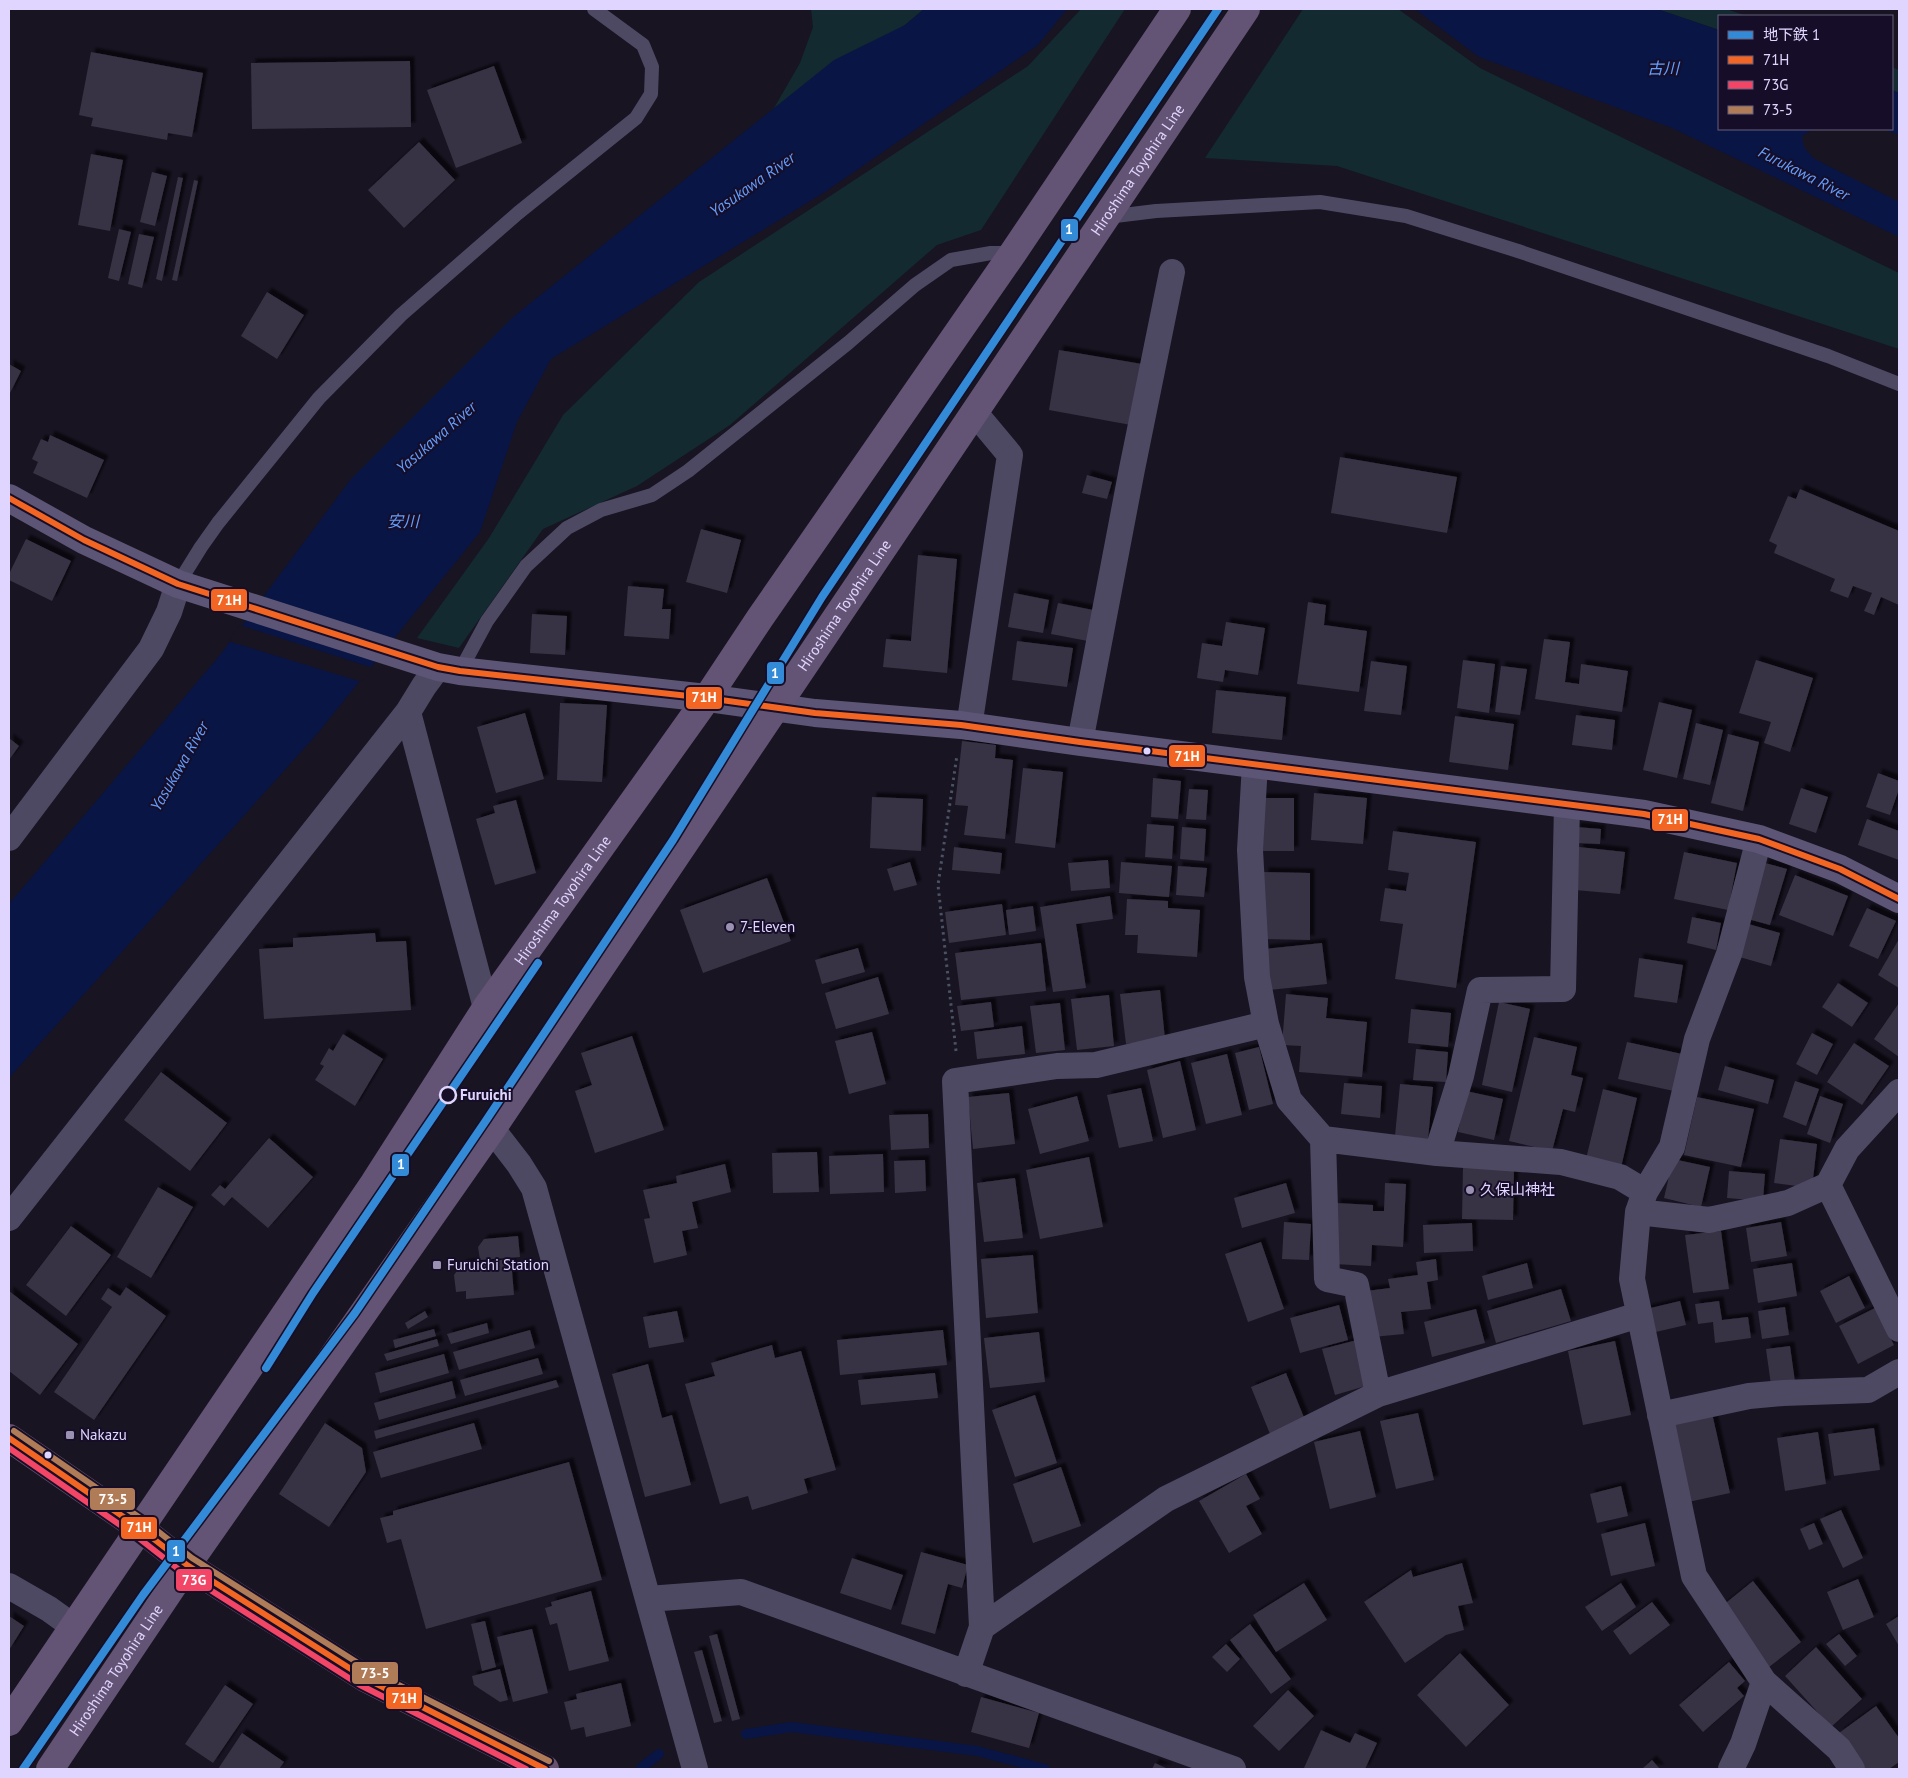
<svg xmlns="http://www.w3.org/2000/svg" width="1908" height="1778" font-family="'PT Sans','Noto Sans JP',sans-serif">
<defs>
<filter id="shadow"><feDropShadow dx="4.5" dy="-4.5" stdDeviation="1" flood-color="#0009"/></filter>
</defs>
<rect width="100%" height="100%" fill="#181422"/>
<path fill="#122a30" d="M811,9H924L905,25L774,108L800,63L813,27Z
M1081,9H1125L981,230L937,245L730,425L637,486L543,529L459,648L417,638L489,538L563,415L699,282L1028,66Z
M1303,9H1398L1480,68L1899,273V349L1337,166L1205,158Z
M1657,9H1726L1747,16H1719V30Z
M1892,67L1899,70V93L1892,90Z"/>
<path fill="#091544" d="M924,9H1067L1038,45L825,192L551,359L517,422L480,532L317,734L9,1078V904L220,655L351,479L513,317L834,60L905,25Z
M1415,9H1657L1719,30V129H1813L1802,136L1804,147L1813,158L1899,202V237L1672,128L1479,57Z
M1892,90L1899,93V135L1883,129H1892Z"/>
<path fill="#181422" d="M240,625L373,668L362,682L228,641Z"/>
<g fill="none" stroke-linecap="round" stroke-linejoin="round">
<path stroke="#091544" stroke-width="10" d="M746,1734L792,1727L977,1751L1045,1769
M641,1768L659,1754"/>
</g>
<path fill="#383244" filter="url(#shadow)" d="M91,52L203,73L192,137L168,133L167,140L91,126L93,118L79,115Z
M410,61L411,127L252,129L251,63Z
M494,66L522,143L456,168L427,90Z
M419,142L455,180L404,228L368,190Z
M91,154L123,160L110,231L78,225Z
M152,172L167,176L155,226L140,222Z
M178,177L183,178L162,281L156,279Z
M194,180L198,181L177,281L172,280Z
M119,229L131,232L119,281L108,278Z
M139,234L154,237L142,288L128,284Z
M267,292L304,315L277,359L241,336Z
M1059,350L1142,364L1131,425L1049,410Z
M9,364L21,371L9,395Z
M50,435L104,460L87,498L33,473L38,462L32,459L41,439L48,442Z
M1340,457L1457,477L1447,533L1331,513Z
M1087,475L1112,482L1107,499L1082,493Z
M1800,489L1899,531V605L1881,597L1874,615L1864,611L1872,593L1853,586L1848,598L1830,591L1835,579L1774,553L1777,545L1769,541L1788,496L1796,499Z
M701,529L741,540L727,593L686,582Z
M26,539L71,561L52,601L9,580V574Z
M918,555L957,559L947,673L883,667L886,639L911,641Z
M628,586L664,589L662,609H671L669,639L624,636Z
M1014,593L1049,600L1043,633L1008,627Z
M1308,602L1326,605L1324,625L1367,631L1359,692L1297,684Z
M1058,603L1098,611L1093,642L1051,634Z
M532,614L567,616L565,655L530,653Z
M1226,622L1265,628L1258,675L1225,670L1223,682L1197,678L1202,643L1222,646Z
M1544,639L1570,642L1565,682L1579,684L1581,664L1628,671L1622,712L1535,699Z
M1017,641L1073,648L1067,687L1012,680Z
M1463,660L1495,664L1489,713L1457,708Z
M1756,660L1813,678L1790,752L1764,743L1771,722L1739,713Z
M1371,661L1407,666L1401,715L1364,711Z
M1501,666L1527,669L1520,715L1495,712Z
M1216,690L1286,697L1282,740L1212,733Z
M1659,702L1692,710L1677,778L1643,770Z
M560,703L607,705L602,782L557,780Z
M525,713L544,779L496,793L477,727Z
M1576,715L1615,720L1612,750L1572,745Z
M1455,716L1514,724L1508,770L1449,762Z
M1696,723L1723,730L1710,785L1683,779Z
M1728,734L1759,742L1743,811L1711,803Z
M9,738L19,746L9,760Z
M962,741L996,745L995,758L1013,760L1005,839L964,835L968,806L955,805Z
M1023,768L1063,772L1055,848L1015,843Z
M1878,773L1899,781V789L1890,815L1866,807Z
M1153,778L1181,781L1178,819L1151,817Z
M1801,788L1828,797L1816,833L1789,824Z
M1189,789L1208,790L1206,820L1186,819Z
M1314,793L1367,798L1363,844L1311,840Z
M872,797L923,799L921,851L870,848Z
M1261,798H1294V851H1261Z
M516,800L536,873L495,885L476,819L495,813L493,806Z
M1867,819L1899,831V860L1858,845Z
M1147,824L1174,826L1172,859L1145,857Z
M1182,827L1206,829L1204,861L1180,859Z
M1576,827L1601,829L1600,844L1575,843Z
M1393,831L1476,842L1456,988L1395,979L1403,924L1380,921L1385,888L1406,891L1409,873L1388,870Z
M954,847L1002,853L1000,874L952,870Z
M1579,847L1625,852L1620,894L1575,890Z
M1684,852L1737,863L1728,910L1674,899Z
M1108,860L1110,888L1071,891L1068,863Z
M910,862L917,885L894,891L887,869Z
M1121,862L1172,866L1169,897L1119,893Z
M1765,863L1787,869L1770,925L1748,919Z
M1178,866L1207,868L1204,897L1176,895Z
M1264,872L1310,873V940L1264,939Z
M1795,875L1848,896L1833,936L1779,915Z
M767,878L791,941L703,973L680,910Z
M1110,896L1113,919L1076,924L1086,988L1053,992L1040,907Z
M1127,899L1168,901V908L1200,910L1197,957L1137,953L1138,935H1125Z
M1002,904L1006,935L949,943L945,912Z
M1033,906L1036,931L1009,935L1006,910Z
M1867,908L1896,921L1878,959L1849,946Z
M1692,917L1721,923L1716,950L1687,943Z
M1745,923L1780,933L1771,966L1736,956Z
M375,933L376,942L406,941L411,1010L264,1019L259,949L293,947V938Z
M1899,939V988L1878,975Z
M1041,943L1046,991L961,1000L955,953Z
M1322,943L1327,984L1269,990L1264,949Z
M858,948L865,972L822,984L815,960Z
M1639,958L1683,965L1677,1003L1634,997Z
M878,977L889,1014L836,1029L825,993Z
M1838,983L1868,1003L1852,1027L1822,1007Z
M1160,990L1165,1039L1126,1044L1120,994Z
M1286,994L1328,998L1326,1018L1367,1022L1362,1077L1299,1072L1301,1046L1282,1045Z
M1109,995L1114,1046L1077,1050L1071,999Z
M991,1002L994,1027L961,1031L957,1006Z
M1499,1002L1530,1009L1512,1092L1482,1085Z
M1060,1003L1065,1050L1036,1053L1030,1006Z
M1899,1003V1057L1874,1039Z
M1411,1009L1451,1013L1448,1047L1408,1043Z
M1022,1026L1025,1054L977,1059L974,1032Z
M872,1032L886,1084L849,1094L835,1041Z
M1812,1033L1833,1044L1817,1075L1796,1064Z
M343,1034L383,1059L355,1106L315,1080L324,1066L320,1064L329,1048L333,1051Z
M632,1036L664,1130L595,1153L575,1091L592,1085L581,1053Z
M1534,1037L1577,1047L1571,1075L1583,1078L1575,1112L1563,1109L1552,1151L1509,1141Z
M1627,1042L1682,1054L1674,1091L1618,1079Z
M1854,1043L1889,1066L1862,1105L1827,1082Z
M1259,1047L1273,1104L1249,1110L1235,1053Z
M1416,1049L1448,1052L1446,1082L1413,1080Z
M1227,1054L1242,1115L1206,1124L1191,1063Z
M1180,1061L1196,1130L1163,1138L1147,1070Z
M1725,1066L1774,1080L1768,1104L1718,1090Z
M161,1072L227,1123L190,1171L124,1120Z
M1795,1081L1819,1089L1806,1126L1783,1117Z
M1344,1083L1382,1086L1380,1118L1341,1114Z
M1400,1084L1433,1087L1428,1139L1395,1136Z
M1141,1088L1153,1141L1119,1148L1107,1095Z
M1603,1089L1637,1098L1620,1172L1585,1163Z
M1466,1091L1503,1099L1494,1140L1458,1132Z
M1009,1093L1015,1144L973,1149L968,1097Z
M1077,1096L1089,1141L1040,1154L1028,1109Z
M1820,1096L1843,1104L1830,1143L1807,1134Z
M1697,1097L1754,1109L1741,1167L1684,1155Z
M928,1114L929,1148L891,1150L889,1115Z
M269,1138L313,1177L268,1228L232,1197L224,1206L211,1195L220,1185L225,1189Z
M1780,1139L1817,1144L1812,1188L1774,1183Z
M817,1152L819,1192L773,1193L772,1153Z
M883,1154L884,1192L830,1194L829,1156Z
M1089,1157L1103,1227L1040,1239L1026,1170Z
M1673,1159L1710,1167L1701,1207L1664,1198Z
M925,1160L926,1191L895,1193L894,1161Z
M725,1164L731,1192L692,1202L698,1228L682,1231L687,1255L654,1263L644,1219L650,1218L643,1190L677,1183L676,1176Z
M1463,1166L1514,1168L1513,1220L1462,1219Z
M1729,1171L1765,1174L1763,1201L1727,1198Z
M1015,1178L1023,1238L984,1242L977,1183Z
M1286,1183L1295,1213L1242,1228L1234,1198Z
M1385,1183L1406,1184L1403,1247L1372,1245L1371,1266L1334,1264L1336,1203L1373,1205V1211H1384Z
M158,1187L193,1207L151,1278L117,1257Z
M1284,1222L1311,1224L1309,1260L1282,1259Z
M1781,1222L1787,1256L1751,1262L1746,1228Z
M1472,1223L1473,1251L1424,1253L1423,1225Z
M71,1226L111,1255L66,1316L26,1285Z
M1721,1231L1729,1289L1693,1293L1685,1235Z
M518,1236L520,1257L480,1260L478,1247L484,1239Z
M1261,1242L1284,1309L1248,1322L1225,1254Z
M1033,1255L1038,1313L986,1318L981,1259Z
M511,1259L514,1295L466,1299V1291L456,1292L454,1275L462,1264Z
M1436,1259L1438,1280L1427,1282L1431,1309L1401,1312L1404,1334L1372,1337L1366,1291L1390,1288L1388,1279L1418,1275L1416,1262Z
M1527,1263L1533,1288L1488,1300L1482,1276Z
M1792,1263L1797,1296L1758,1303L1753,1269Z
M1849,1276L1865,1308L1836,1323L1820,1291Z
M126,1287L166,1316L94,1420L54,1392L112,1307L101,1299L108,1288L120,1296Z
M1561,1289L1571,1321L1496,1343L1487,1311Z
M9,1291L78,1344L40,1395L9,1371Z
M1680,1301L1686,1325L1647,1334L1642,1310Z
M1719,1301L1722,1320L1748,1317L1751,1338L1715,1343L1713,1322L1698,1324L1695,1304Z
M1339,1305L1348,1340L1300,1353L1290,1318Z
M1785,1307L1789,1335L1762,1339L1758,1311Z
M1875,1308L1894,1345L1858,1364L1839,1326Z
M1476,1309L1485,1343L1432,1357L1424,1322Z
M425,1311L428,1317L408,1329L405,1323Z
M677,1311L684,1342L649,1348L643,1317Z
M487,1323L489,1333L451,1344L447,1334Z
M434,1329L436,1336L395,1348L393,1340Z
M530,1330L535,1348L459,1370L453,1352Z
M943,1330L947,1365L840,1375L837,1340Z
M1039,1332L1045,1382L990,1388L984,1338Z
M437,1339L439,1346L387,1361L384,1354Z
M1357,1340L1369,1385L1335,1395L1322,1349Z
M1615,1341L1631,1415L1583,1425L1568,1351Z
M772,1345L775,1358L801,1351L836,1470L804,1479L808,1493L752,1510L748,1496L720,1504L685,1384L715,1376L711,1363Z
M1790,1346L1795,1382L1771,1385L1766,1349Z
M444,1354L449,1373L380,1393L375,1373Z
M538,1358L543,1374L465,1396L460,1380Z
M648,1364L662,1418L672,1415L691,1485L645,1497L612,1374Z
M935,1373L938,1398L861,1405L858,1380Z
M1286,1373L1305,1420L1270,1434L1251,1387Z
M556,1380L559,1387L376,1439L374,1431Z
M452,1381L456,1398L379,1420L374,1403Z
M1035,1395L1057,1463L1015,1477L992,1410Z
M1418,1413L1434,1480L1396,1489L1380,1421Z
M1712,1413L1730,1493L1679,1504L1662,1424Z
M325,1423L362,1448L366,1472L329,1527L279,1494Z
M474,1423L482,1449L381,1478L373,1452Z
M1874,1428L1880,1470L1834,1476L1828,1434Z
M1360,1431L1376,1497L1330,1509L1314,1442Z
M1818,1432L1826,1484L1785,1491L1777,1438Z
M569,1462L602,1580L426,1629L401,1539L387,1543L380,1518L393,1515V1511Z
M1061,1467L1081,1526L1033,1543L1013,1484Z
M1246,1474L1260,1499L1246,1506L1262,1534L1229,1553L1199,1501Z
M1621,1486L1628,1516L1597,1523L1590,1494Z
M1841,1510L1863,1558L1843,1568L1820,1519Z
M1645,1523L1655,1566L1611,1576L1601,1534Z
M1814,1523L1823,1544L1809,1550L1800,1529Z
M921,1552L968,1565L962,1588L948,1584L935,1634L901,1624Z
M852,1558L903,1575L891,1610L840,1593Z
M1462,1563L1473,1603L1458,1606L1464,1630L1446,1635L1405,1663L1364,1602L1411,1570L1413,1577Z
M1858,1579L1874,1617L1843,1630L1827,1592Z
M1753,1581L1801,1642L1769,1667L1722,1606Z
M1304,1583L1327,1620L1276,1652L1253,1615Z
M1621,1583L1636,1607L1602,1631L1585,1607Z
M591,1591L609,1661L569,1671L557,1623L550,1625L545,1608L552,1606L551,1602Z
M1652,1602L1670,1625L1630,1655L1613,1631Z
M9,1616L24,1626L9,1650Z
M1899,1616V1646L1886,1624Z
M485,1621L496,1667L482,1671L471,1624Z
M1250,1624L1291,1679L1271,1694L1230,1640Z
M532,1629L548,1693L513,1702L497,1637Z
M717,1634L740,1719L732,1721L709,1636Z
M1839,1634L1857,1656L1845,1666L1826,1644Z
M1226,1644L1240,1659L1227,1672L1212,1657Z
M1816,1647L1862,1699L1831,1727L1785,1676Z
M702,1650L722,1721L714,1723L694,1652Z
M1460,1653L1509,1705L1466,1747L1417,1695Z
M1729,1662L1745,1681L1737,1688L1744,1696L1703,1732L1679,1705Z
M500,1669L508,1700L500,1702L474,1685L472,1676Z
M621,1683L631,1726L586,1737L584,1727L571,1730L564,1702L577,1699L576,1694Z
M225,1685L253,1704L213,1763L185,1744Z
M1288,1690L1314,1716L1279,1751L1253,1726Z
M981,1697L1039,1713L1029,1748L971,1732Z
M1876,1706L1899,1738V1762L1889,1769H1865L1839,1733Z
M1321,1730L1350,1743L1355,1733L1377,1743L1365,1769H1308L1304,1768Z
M242,1733L284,1762L279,1769H218Z
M1652,1760L1660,1769H1642Z
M1155,1763L1168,1769H1152Z"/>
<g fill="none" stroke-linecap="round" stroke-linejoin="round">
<path stroke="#495365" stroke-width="3" stroke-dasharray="2.5 4" stroke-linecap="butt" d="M956,1051L938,885L957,755"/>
<path stroke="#4e4963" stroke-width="14" d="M1107,217L1156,211L1320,202L1406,216L1518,251L1828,356L1899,384
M178,584L201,547L218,523L319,398L401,315L518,213L636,118L651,94L652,67L643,45L594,9
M460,671L487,621L526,566L567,528L601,510L652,495L688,471L848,343L915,285L951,260L991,253H1013"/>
<path stroke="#4e4963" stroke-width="26" d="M408,712L486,1008
M969,727L1010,455L975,413
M1080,742L1132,469L1172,272
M1255,764L1250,850L1257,977L1266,1024L1289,1100L1323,1139L1437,1153L1561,1162L1620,1177L1645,1192
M9,838L151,649L169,612L178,584
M1759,839L1729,954L1697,1039L1672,1147L1645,1192L1638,1212L1632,1279L1694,1576L1764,1682L1839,1749L1852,1769
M1899,1092L1847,1149L1828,1185L1899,1329
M492,1129L519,1164L534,1188L695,1769
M1323,1139L1327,1279L1356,1285L1378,1394
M1437,1153L1461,1076L1480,990L1563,989L1567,805
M1638,1212L1709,1220L1788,1203L1828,1185
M9,1218L408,712L424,686L438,667
M1660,1415L1749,1396L1783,1393L1868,1390L1899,1372
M9,1586L49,1609L74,1627
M648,1599L741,1592L1233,1769
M982,1627L1166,1499L1378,1394L1639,1315
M966,1674L982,1627L955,1081L1057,1066L1096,1065L1266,1024
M1731,1769L1743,1744L1764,1682"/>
<path stroke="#5c5575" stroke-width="28" d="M9,498L84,540L178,584L438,667L460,671L707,698L815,713L961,725L1080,742L1644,814L1759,839L1840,869L1899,899"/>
<g stroke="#635374" stroke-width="28">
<path id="s1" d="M9,1722L374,1183L486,1008L707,698L760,618L1013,253L1177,9"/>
<path id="s2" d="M50,1769L187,1565L492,1129L1246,9"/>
</g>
<path stroke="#66526e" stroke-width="28" d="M9,1438L141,1529L187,1565L365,1678L545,1769"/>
<g stroke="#160e28" stroke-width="10">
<path id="bus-1" d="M9,498L84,540L178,584L438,667L460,671L707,698L815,713L961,725L1080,742L1644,814L1759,839L1840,869L1899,899
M9,1438L141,1529L187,1565L365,1678L545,1769"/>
</g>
<g stroke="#160e28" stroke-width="10">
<path id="bus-2" d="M9,1448L136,1536L182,1572L360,1685L526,1769"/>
</g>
<g stroke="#160e28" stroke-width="10">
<path id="bus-3" d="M14,1431L146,1522L192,1558L369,1670L549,1761"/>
</g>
<use href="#bus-1" stroke="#f26522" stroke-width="6"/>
<use href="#bus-2" stroke="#f34667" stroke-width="6"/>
<use href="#bus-3" stroke="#b07c57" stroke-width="6"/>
<g stroke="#160e28" stroke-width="11">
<path id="metro-1" d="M266,1368L313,1293L538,963
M23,1769L143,1595L355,1313L487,1119L673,840L822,597L1218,9"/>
</g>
<use href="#metro-1" stroke="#338bd7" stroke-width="8"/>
</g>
<g fill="#e0d5ff" stroke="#160e28" stroke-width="2">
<circle cx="1147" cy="751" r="4.5"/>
<circle cx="48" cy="1455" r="4.5"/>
</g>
<g fill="#9a91b2" stroke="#160e28" stroke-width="2">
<circle cx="730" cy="927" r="5"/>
<circle cx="1470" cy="1190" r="5"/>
<rect x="432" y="1260" width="10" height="10" rx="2.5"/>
<rect x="65" y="1430" width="10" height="10" rx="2.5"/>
</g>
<circle fill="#160e28" stroke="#e0d5ff" stroke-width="2.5" cx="448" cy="1095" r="8"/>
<g text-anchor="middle" stroke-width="4" stroke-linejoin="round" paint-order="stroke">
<g font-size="15" fill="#e0d5ff" stroke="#160e28">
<text dy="5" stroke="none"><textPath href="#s2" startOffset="1934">Hiroshima Toyohira Line</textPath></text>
<text dy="5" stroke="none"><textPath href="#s2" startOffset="1409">Hiroshima Toyohira Line</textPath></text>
<text dy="5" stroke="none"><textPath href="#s1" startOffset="991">Hiroshima Toyohira Line</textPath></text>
<text dy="5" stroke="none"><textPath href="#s2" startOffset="119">Hiroshima Toyohira Line</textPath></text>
</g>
<g font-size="15" fill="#e0d5ff" stroke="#160e28" text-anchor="start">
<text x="740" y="932">7-Eleven</text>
<text x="1480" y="1195">久保山神社</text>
<text x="447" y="1270">Furuichi Station</text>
<text x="80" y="1440">Nakazu</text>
</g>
<g font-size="15" font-weight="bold" fill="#e0d5ff" stroke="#160e28" text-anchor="start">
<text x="460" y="1100">Furuichi</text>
</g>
<g font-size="16" font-style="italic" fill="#639eff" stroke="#160e28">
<text x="1663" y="74">古川</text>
<text transform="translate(1804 173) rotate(27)" y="6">Furukawa River</text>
<text transform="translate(752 184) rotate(-35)" y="6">Yasukawa River</text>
<text transform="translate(436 437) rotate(-41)" y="6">Yasukawa River</text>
<text x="403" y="527">安川</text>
<text transform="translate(179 766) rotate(-60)" y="6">Yasukawa River</text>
</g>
</g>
<g stroke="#160e28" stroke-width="2">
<rect x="1060" y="218" width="19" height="24" rx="5" fill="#338bd7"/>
<rect x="210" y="588" width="38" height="24" rx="5" fill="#f26522"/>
<rect x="766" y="661" width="19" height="24" rx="5" fill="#338bd7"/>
<rect x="685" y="686" width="38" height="24" rx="5" fill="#f26522"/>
<rect x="1168" y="744" width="38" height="24" rx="5" fill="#f26522"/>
<rect x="1651" y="808" width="38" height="24" rx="5" fill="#f26522"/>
<rect x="391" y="1153" width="19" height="24" rx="5" fill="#338bd7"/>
<rect x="89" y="1487" width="47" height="24" rx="5" fill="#b07c57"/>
<rect x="120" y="1516" width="38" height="24" rx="5" fill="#f26522"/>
<rect x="166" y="1539" width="20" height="24" rx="5" fill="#338bd7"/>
<rect x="175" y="1568" width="38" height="24" rx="5" fill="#f34667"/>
<rect x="351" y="1661" width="48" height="24" rx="5" fill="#b07c57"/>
<rect x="385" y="1686" width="38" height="24" rx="5" fill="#f26522"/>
</g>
<g font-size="14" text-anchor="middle" font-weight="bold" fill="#fff">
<text x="1069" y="234">1</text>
<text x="229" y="605">71H</text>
<text x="775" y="678">1</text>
<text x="704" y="702">71H</text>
<text x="1187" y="761">71H</text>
<text x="1670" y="824">71H</text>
<text x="401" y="1169">1</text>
<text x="113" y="1504">73-5</text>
<text x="139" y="1532">71H</text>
<text x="176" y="1556">1</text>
<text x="194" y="1585">73G</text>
<text x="375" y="1678">73-5</text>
<text x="404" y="1703">71H</text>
</g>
<rect width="1908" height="1778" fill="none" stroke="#e0d5ff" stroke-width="20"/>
<rect x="1718" y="15" width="175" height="115" fill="#160e28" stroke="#675e7e"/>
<rect x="1728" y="31" width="25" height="8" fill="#338bd7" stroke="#675e7e"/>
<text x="1763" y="40" font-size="15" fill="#e0d5ff">地下鉄 1</text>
<rect x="1728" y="56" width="25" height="8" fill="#f26522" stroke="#675e7e"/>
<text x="1763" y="65" font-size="15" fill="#e0d5ff">71H</text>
<rect x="1728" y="81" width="25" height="8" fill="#f34667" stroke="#675e7e"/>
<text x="1763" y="90" font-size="15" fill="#e0d5ff">73G</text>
<rect x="1728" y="106" width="25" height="8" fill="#b07c57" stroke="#675e7e"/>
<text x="1763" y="115" font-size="15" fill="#e0d5ff">73-5</text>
</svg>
